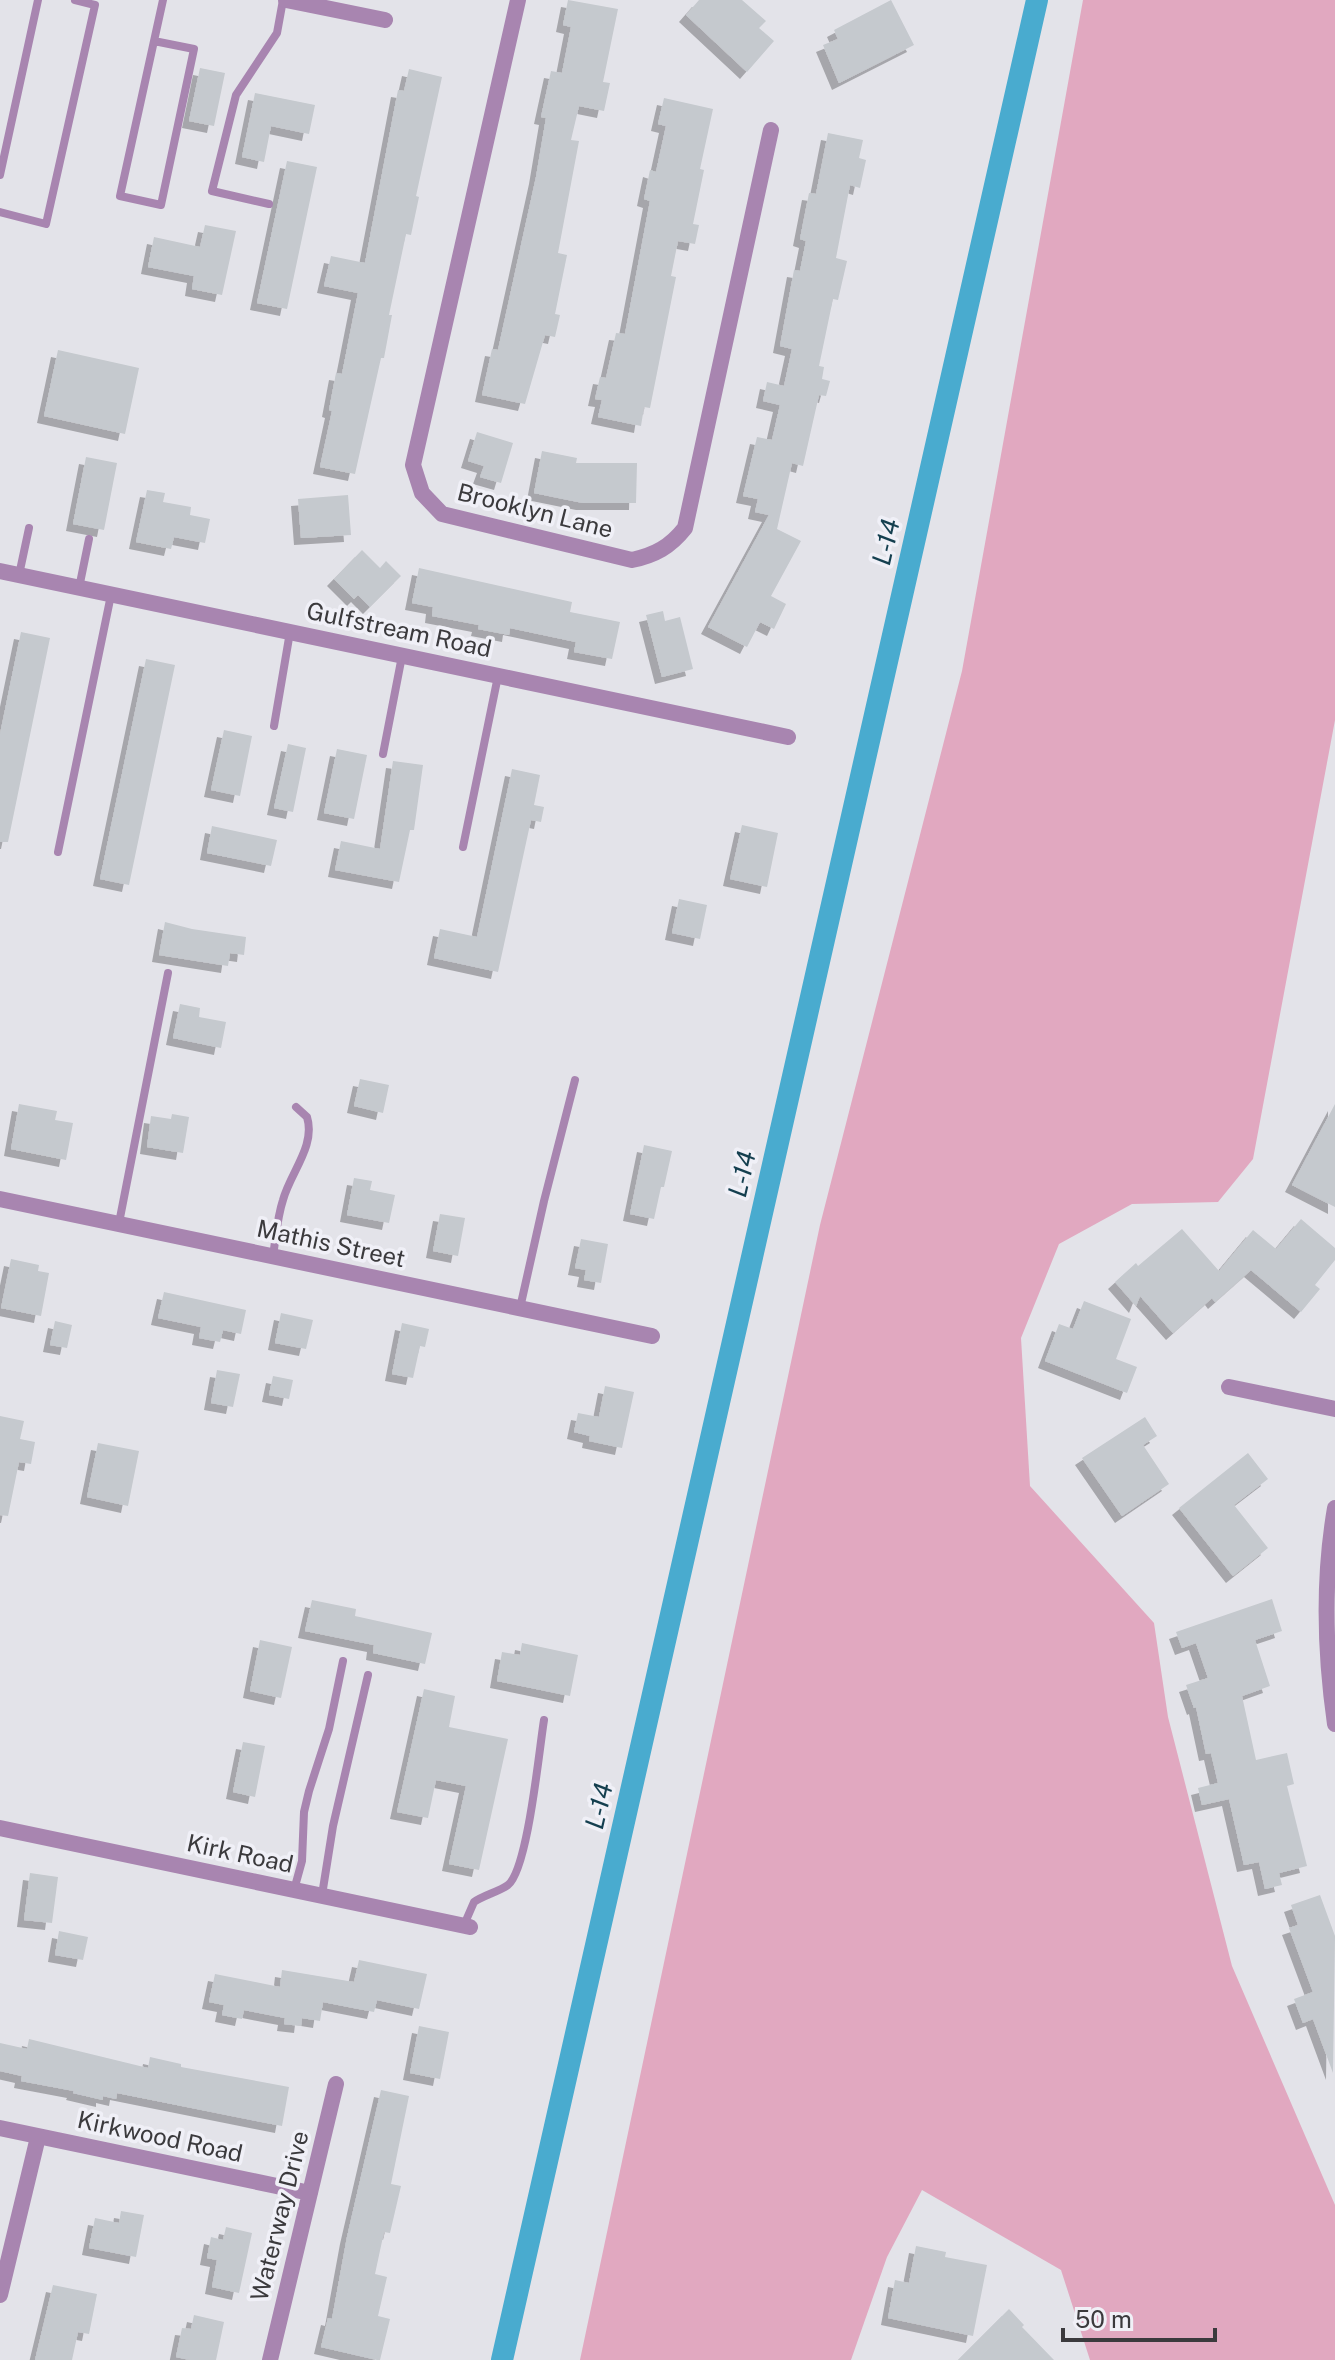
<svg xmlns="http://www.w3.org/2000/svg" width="1335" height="2360" font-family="'Public Sans',sans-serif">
<defs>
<filter id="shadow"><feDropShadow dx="-7" dy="7" stdDeviation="0" flood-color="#0004"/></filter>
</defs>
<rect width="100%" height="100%" fill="#e3e3e9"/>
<path fill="#e1a8c0" d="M1083,0H1335V720L1253,1159L1218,1202L1132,1204L1059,1244L1021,1338L1030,1486L1154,1623L1168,1717L1232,1966L1335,2205V2360H1090L1061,2270L922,2190L887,2257L851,2360H580L820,1225L962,671Z"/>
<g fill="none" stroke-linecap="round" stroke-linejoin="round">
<path stroke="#49abcf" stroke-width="22" d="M502,2360L1037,0"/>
</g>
<path fill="#c5c9ce" filter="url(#shadow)" d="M568,0L618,9L603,82L610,83L604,111L579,106L571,140L579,141L558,253L567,255L555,314L560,315L555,337L545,335L525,404L482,395L492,349L498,350L536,177L546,118L541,117L551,71L562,73L571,27L563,25Z
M699,0H742L766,21L759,28L774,41L747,72L686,15Z
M891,0L914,45L839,83L823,45L838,39L834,30Z
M200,68L225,73L214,126L189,121Z
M409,69L442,77L416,196L419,197L411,235L406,234L389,315H392L384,358H381L355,474L320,467L332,411L329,410L336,373L342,374L358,293L324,286L331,256L365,263L398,90L404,91Z
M255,93L315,105L309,134L271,126L264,162L242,157Z
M664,98L713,109L700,169L704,170L693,224L699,225L695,244L678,241L671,276L676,277L654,388L650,408L644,407L641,426L598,417L602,400L595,399L600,377L606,378L616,333L625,334L650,201L644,199L650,170L656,172L666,126L658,124Z
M828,133L863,140L859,158L866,160L860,188L850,185L836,258L847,261L838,300L833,299L819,366L824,367L822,379L830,381L826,396L819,395L803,466L792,463L777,529L801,541L771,596L786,604L774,629L760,622L747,647L708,627L769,515L755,512L758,499L743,496L757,437L772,440L780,405L763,401L767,382L784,386L792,349L780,346L794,270L800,271L806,241L800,239L809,193L816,194Z
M287,161L317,167L287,309L257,303Z
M205,225L236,231L222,295L192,289L194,276L148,267L154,237L200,247Z
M58,350L139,368L125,434L44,416Z
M477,432L513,443L501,483L480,477L484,466L468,461Z
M542,451L577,458L576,463H637L636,503H583L534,493Z
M86,457L117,463L104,530L73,524Z
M147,490L165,493L163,502L191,507L190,515L210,519L205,543L174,537L171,549L136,542Z
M348,495L351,535L301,538L298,499Z
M362,550L380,568L386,561L401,576L370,607L358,595L354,599L334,579Z
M419,568L572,602L570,612L620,622L612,659L574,652L576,642L510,628L509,635L478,629L479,625L432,616L433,607L412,603Z
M663,611L665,621L680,617L693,669L662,677L646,615Z
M21,632L50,638L8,842H0V734Z
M146,659L175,665L129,885L100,879Z
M224,730L252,736L240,796L211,790Z
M288,744L306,748L293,812L274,808Z
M337,749L367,755L354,819L324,813Z
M393,761L423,765L414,830H410L399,882L335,870L341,841L380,849Z
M512,769L540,775L534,805L544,807L541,822L531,820L498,972L434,958L440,929L477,937Z
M742,825L778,833L767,887L730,879Z
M212,826L277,840L271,866L207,853Z
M679,899L707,905L700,939L672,933Z
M165,922L192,929L246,937L244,955L230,953L228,966L159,955Z
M180,1004L200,1008L199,1017L226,1022L221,1048L173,1038Z
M360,1079L389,1085L383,1113L354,1106Z
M19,1104L57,1111L55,1120L73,1123L66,1160L11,1149Z
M1335,1104V1207L1292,1185Z
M172,1114L189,1117L183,1153L147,1147L151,1116L171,1119Z
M644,1145L672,1151L664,1187H661L654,1219L630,1214Z
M354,1178L372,1181L370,1190L395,1195L389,1223L347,1215Z
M440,1214L465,1218L458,1256L433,1251Z
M1301,1219L1335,1248V1260L1315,1285L1320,1289L1301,1312L1251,1270L1215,1302L1212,1298L1173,1333L1140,1296L1136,1306L1115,1282L1136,1263L1138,1266L1182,1229L1219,1271L1253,1230L1276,1249Z
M581,1239L608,1244L601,1283L584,1280L586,1270L575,1268Z
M11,1259L39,1265L38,1271L49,1273L41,1316L1,1308Z
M164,1292L246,1310L241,1334L223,1330L220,1342L199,1338L201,1327L158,1318Z
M1084,1301L1131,1319L1116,1359L1137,1367L1127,1393L1045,1361L1059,1324L1073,1329Z
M281,1313L313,1320L306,1349L275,1343Z
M55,1321L72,1325L67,1348L50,1345Z
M402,1323L429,1329L425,1347L420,1346L413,1378L392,1374Z
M217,1370L240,1374L233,1407L211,1403Z
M273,1376L293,1380L289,1399L269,1395Z
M605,1386L634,1392L622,1448L589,1441L590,1436L574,1432L578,1413L599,1417Z
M0,1416L24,1421L20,1439L35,1442L31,1464L19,1462L8,1516L0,1515Z
M1145,1417L1157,1436L1143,1445L1169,1484L1122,1516L1082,1458Z
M98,1443L139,1451L128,1506L87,1497Z
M1248,1453L1268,1479L1234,1505L1268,1548L1233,1576L1179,1508Z
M1272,1599L1282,1631L1255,1640L1270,1686L1242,1696L1256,1760L1287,1753L1294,1784L1287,1786L1307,1866L1279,1873L1282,1885L1265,1889L1259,1862L1244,1865L1229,1799L1202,1805L1198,1788L1218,1783L1211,1753L1206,1754L1196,1707L1194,1708L1186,1685L1208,1678L1196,1643L1182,1648L1176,1632Z
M312,1600L356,1609L355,1616L432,1633L425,1664L373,1653L374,1645L305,1631Z
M260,1640L292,1647L281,1698L250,1691Z
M522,1643L578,1655L570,1696L497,1681L502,1652L520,1655Z
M424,1689L455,1696L449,1727L508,1739L479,1870L449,1864L466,1786L436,1780L428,1818L397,1812Z
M243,1742L265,1746L255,1797L233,1792Z
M30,1873L58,1877L52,1923L24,1920Z
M1320,1895L1335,1936L1333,2073L1313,2019L1303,2023L1294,1999L1313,1992L1289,1928L1298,1925L1291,1905Z
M59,1931L88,1937L83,1960L55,1955Z
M359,1960L427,1974L419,2009L377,2000L374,2012L323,2002L320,2021L302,2018L301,2026L284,2024L285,2018L244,2010L242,2019L222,2015L224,2005L209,2002L215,1974L280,1987L282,1970L354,1982Z
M419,2026L449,2032L440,2079L410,2073Z
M29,2039L148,2068L150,2057L181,2064V2067L289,2087L282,2126L117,2093L116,2099L103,2096V2100L73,2093L74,2091L21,2081L22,2076L0,2071V2043L27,2049Z
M381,2090L409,2096L391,2184L401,2186L390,2233L384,2232L375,2274L387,2277L378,2316L390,2319L380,2360H377L321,2347L328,2318L332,2319L347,2237Z
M121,2211L144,2215L136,2257L89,2248L95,2218L119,2223Z
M226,2227L252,2233L239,2293L212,2287L217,2260L207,2258L211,2237L223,2240Z
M916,2246L946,2252L945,2257L987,2265L973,2336L888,2318L895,2280L909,2283Z
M53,2285L97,2294L89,2334L78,2332L72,2360H35Z
M1009,2309L1024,2325L1022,2327L1054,2360H958Z
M194,2315L224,2322L216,2360H190L176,2357L182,2328L191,2329Z"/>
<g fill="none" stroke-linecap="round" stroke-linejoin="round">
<path stroke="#a885b0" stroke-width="8" d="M154,41L194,49L161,205L120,196L163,0
M0,175L38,0
M269,204L212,191L236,95L277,33L283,0
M0,212L46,224L95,5L75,0
M19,575L29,528
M79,588L89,539
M274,726L290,632
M383,754L402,656
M463,847L498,676
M58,852L111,595
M119,1223L168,973
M273,1256C276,1237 277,1218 283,1200C290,1173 316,1146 307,1117L296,1107
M520,1308L544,1201L575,1080
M294,1890L302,1861L304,1812L309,1791L329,1729L343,1661
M322,1895L333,1826L368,1675
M464,1925L474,1902C484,1895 498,1892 508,1885C528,1869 539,1750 544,1720"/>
<path stroke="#a885b0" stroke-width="16" d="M286,0L385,20
M518,0L413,465L422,493L442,514L632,560C655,555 670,547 685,528L771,130
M0,571L788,737
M0,1199L652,1336
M1229,1387L1335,1409
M1335,1508C1323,1578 1325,1654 1335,1724
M0,1828L470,1927
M0,2128L310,2193
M0,2295L38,2137
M270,2360L336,2084"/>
</g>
<g text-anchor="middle" stroke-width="7" stroke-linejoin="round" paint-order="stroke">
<g font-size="24" fill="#3b3a3d" stroke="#f0f0f7">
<text transform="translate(535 511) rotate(14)" y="8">Brooklyn Lane</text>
<text transform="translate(399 630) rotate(12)" y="8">Gulfstream Road</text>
<text transform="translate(331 1244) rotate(12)" y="8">Mathis Street</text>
<text transform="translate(240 1854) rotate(12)" y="8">Kirk Road</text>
<text transform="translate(160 2137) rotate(12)" y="8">Kirkwood Road</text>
<text transform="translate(280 2216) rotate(-76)" y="8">Waterway Drive</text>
</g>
<g font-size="26" font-style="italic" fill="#143f4f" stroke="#f0f0f7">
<text transform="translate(886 542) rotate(-77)" y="9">L-14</text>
<text transform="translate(742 1174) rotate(-77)" y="9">L-14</text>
<text transform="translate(599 1806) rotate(-77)" y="9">L-14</text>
</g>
</g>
<path d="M1063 2328v12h152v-12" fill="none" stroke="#3b3a3d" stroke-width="4"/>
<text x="1075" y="2328" font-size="24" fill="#3b3a3d" stroke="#f0f0f7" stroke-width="6" paint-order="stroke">50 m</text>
</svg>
